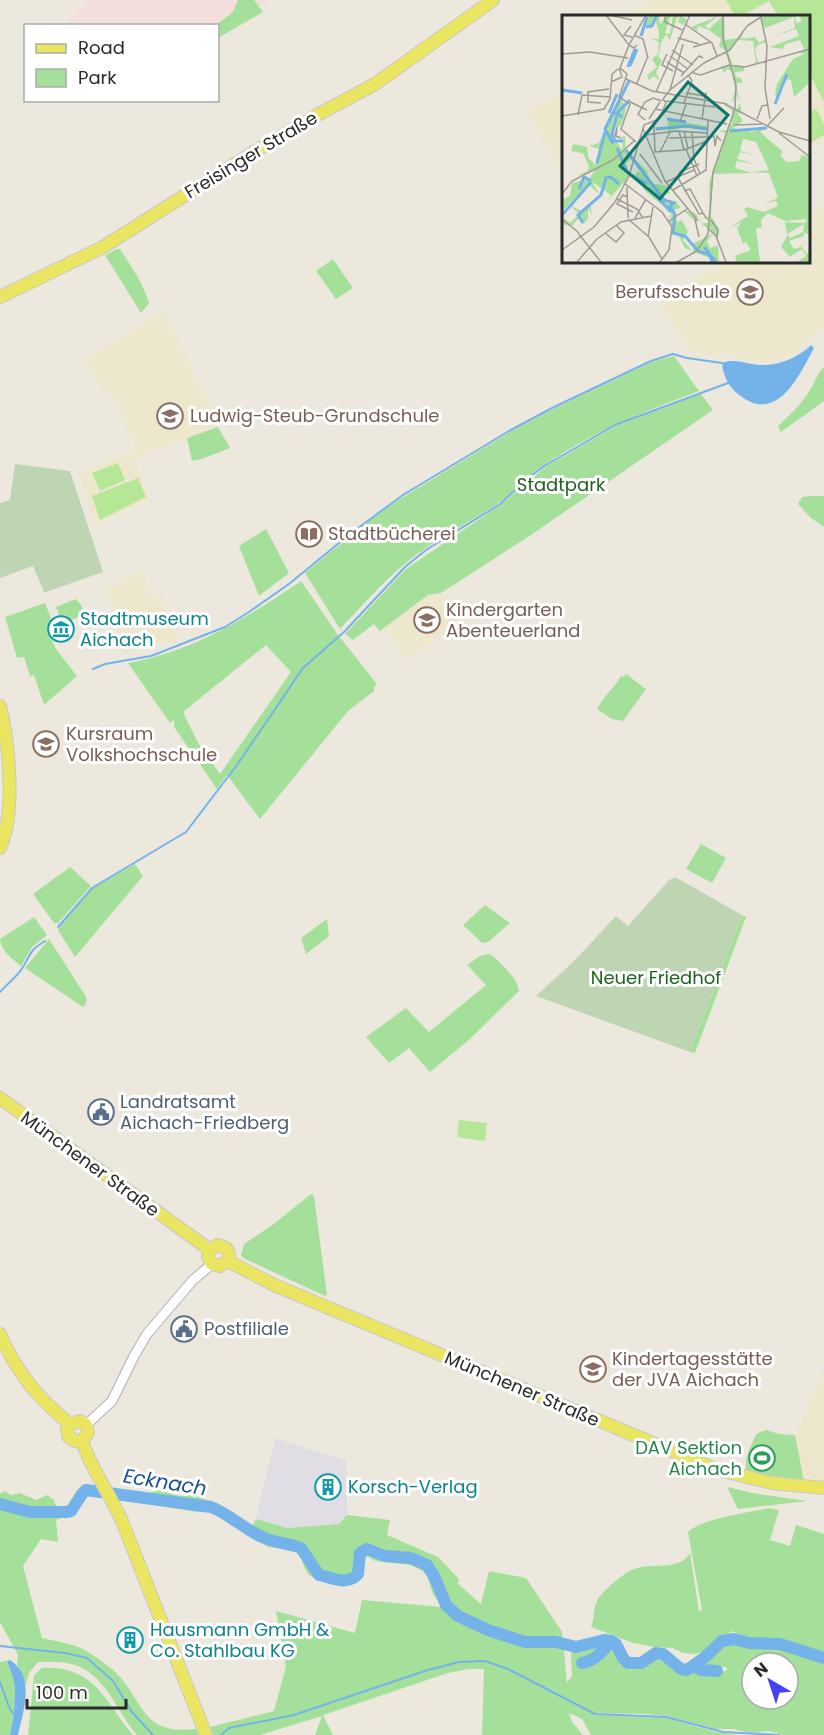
<svg xmlns="http://www.w3.org/2000/svg" width="824" height="1735" font-family="Poppins,sans-serif">
<rect width="100%" height="100%" fill="#ece8dd"/>
<path fill="#e0dde4" d="M275,1438L316,1452L346,1459L347,1515L339,1524L287,1528L256,1519Z"/>
<path fill="#ede8cd" d="M651,0H726L735,16H628Z
M808,71L824,102V138L808,146Z
M563,92V176L527,112Z
M824,206V330L812,334L799,350L776,360L757,362L727,355L720,358L691,352L658,305L695,277L732,261H808V214Z
M164,310L201,391L225,424L134,459L149,499L95,527L78,474L136,450L118,408L83,361Z
M142,569L151,596L160,593L178,640L119,654L111,633L120,628L106,590Z
M441,593L466,627L462,630L455,627L407,659L383,629L429,595Z
M824,1370V1481H804L795,1435Z"/>
<path fill="#f2deda" d="M90,0H268L218,32V26H63Z"/>
<path fill="#a5e09b" fill-rule="evenodd" d="M238,0H254L263,12L218,38V26L216,25L233,12Z
M117,249H120C131,266 143,283 149,303L141,313L105,255Z
M333,259L353,288L336,299L316,271Z
M674,356L699,391C644,412 592,432 543,466C526,477 513,493 497,504C465,525 430,542 401,567C379,586 360,608 340,629L305,573L369,521L400,499L510,432L555,408L652,362Z
M824,367V401L781,432L778,426C791,414 803,403 811,388C816,381 817,373 824,367Z
M701,394L713,410L528,537L441,593L428,595L380,631L374,624L353,640L345,634L406,569L500,505L547,466L616,426Z
M218,427L230,448L202,459L192,461L187,438Z
M810,496H824V527L811,518L798,504L802,497Z
M266,529L289,573L259,596L239,546Z
M301,581L338,635L377,684L374,687V691L348,711L260,819L227,775L217,789L174,727V720L170,723L128,663C195,651 246,618 301,581ZM266,645L291,672L220,774L197,741L183,712Z
M76,599L81,605L85,614L69,621L66,615L60,617L56,607Z
M45,603L56,631L49,634L56,649L77,676L44,705L34,675L30,676L24,657L17,658L5,617Z
M626,674L646,689L623,721L612,719L597,709C604,696 614,688 621,676L624,677Z
M701,844L726,858L712,883L686,869Z
M135,864L143,876L75,957L58,930L60,926L93,888Z
M70,867L91,886L58,923H54L33,894Z
M485,905L510,923L488,942L482,943L463,925Z
M742,915L746,917L695,1053L690,1052Z
M34,917L47,935L32,947L21,966C12,959 1,951 0,939Z
M327,919L329,936L306,954L301,938Z
M49,939L85,995L87,1000L85,1005L83,1007L25,968Z
M488,954L493,956C502,965 518,978 519,991L470,1039L430,1072L409,1048L389,1063L366,1037L406,1008L429,1032L486,985L467,965L480,956Z
M311,1194L314,1196L327,1295L325,1296L243,1258L241,1255L244,1244L271,1226Z
M766,1430L779,1434L795,1435L804,1481L748,1473C741,1462 752,1445 756,1434Z
M727,1487L752,1493L807,1501L738,1509Z
M84,1488L99,1489L101,1494L86,1493C73,1510 80,1512 56,1520L58,1542L41,1539L23,1566L42,1638C55,1641 71,1643 83,1649C94,1655 108,1665 117,1674C145,1703 141,1735 196,1729L199,1735H137C118,1714 106,1675 75,1665C63,1661 51,1662 38,1662L29,1673L26,1685L17,1664L18,1655L0,1622V1494L5,1491L11,1495L20,1493L36,1500L47,1495L54,1500L57,1509C75,1513 74,1498 84,1488Z
M112,1488L150,1493L158,1490L180,1496L194,1495L214,1503L251,1528L256,1519L287,1528L339,1524L347,1515L390,1520L387,1535L438,1557L459,1579L458,1584L481,1604L489,1571L526,1578L562,1632L567,1683L572,1676L571,1651H578L601,1642L604,1646L589,1659L579,1661L577,1664L580,1666L597,1661L602,1654L613,1646C616,1650 616,1656 619,1660C634,1684 647,1655 661,1656C674,1664 679,1679 696,1670C707,1675 716,1676 727,1670L726,1667L703,1668L701,1665C720,1646 721,1639 748,1646V1648C775,1645 798,1653 824,1660V1735H783L770,1731L750,1733L733,1729H716L666,1716L646,1714L597,1713L594,1715L666,1718L716,1732L738,1735H591L582,1719L569,1713L572,1722L583,1735H482L484,1669H468L448,1673L323,1715L333,1735H315L322,1716L260,1735H213L210,1727L274,1711L286,1667L276,1611L355,1633L362,1600L442,1607L433,1594L426,1573L411,1565L375,1561L367,1556L363,1560V1574L357,1583C342,1583 315,1585 306,1571C303,1565 301,1558 300,1552L293,1548L268,1547L208,1509L197,1512L118,1499ZM752,1663H788V1699H752Z
M768,1508L779,1510L770,1540L790,1546L796,1525L824,1534V1653L780,1641L749,1639L732,1631L707,1651L695,1654L683,1653L673,1648L655,1647L633,1643L591,1627C595,1618 593,1607 598,1599C605,1589 622,1574 634,1569C651,1562 679,1572 690,1553L699,1611L702,1610L688,1532C703,1518 747,1513 768,1508Z
M7,1661L13,1677L15,1688L14,1714L10,1735H0V1662Z
M42,1668C95,1665 104,1701 133,1735H28L34,1675Z"/>
<path fill="#bed5b4" d="M15,464L70,471L103,572L46,592H44L33,566L0,578V503L10,500Z
M675,877L742,915L690,1052L536,996L573,962L616,916L628,926L669,880Z"/>
<path fill="#b6e797" d="M726,0H824V102L808,71V16H778L769,1L741,16H735Z
M816,109L824,124V135L808,144V114Z
M118,463L125,480L100,491L92,473Z
M138,478L146,497L100,520L92,496Z
M459,1120L487,1123L485,1141L457,1137Z"/>
<path fill="#73b3ea" d="M811,345L814,348C800,374 778,423 742,397C730,389 723,377 722,363C734,358 747,364 759,365C778,366 798,358 811,345Z
M10,1660C36,1676 23,1712 18,1735H10L14,1714L15,1688L13,1677L7,1661Z"/>
<g fill="none" stroke-linecap="round" stroke-linejoin="round">
<path stroke="#73b3ea" stroke-width="2" d="M93,669L105,664L151,656L225,627L249,612L289,584L350,534L403,495L509,431L554,407L651,361L673,354L687,358L722,363
M58,927L92,888L186,832L237,765L303,668L344,632L405,567L426,550L500,504L528,478L546,465L615,425L728,383
M0,992C7,984 18,976 23,967C32,952 29,951 45,941
M0,1646L65,1653L87,1658L113,1681L132,1712L153,1735
M0,1682L9,1707L15,1716
M221,1735L229,1728L294,1715L428,1670L459,1662L485,1661L508,1669L595,1714L666,1717L723,1732L779,1735"/>
<path stroke="#73b3ea" stroke-width="12" d="M0,1504L30,1512H66L71,1511L82,1494L86,1490L211,1507C229,1514 243,1528 260,1536C273,1543 288,1543 301,1548L319,1575C333,1578 347,1586 358,1574L360,1553L367,1549L385,1556L411,1558L427,1565L435,1578L446,1605L458,1616L488,1630L525,1642H556L576,1647L604,1640L611,1641L616,1644L623,1658L628,1663H641L656,1653L663,1654L681,1669L687,1670L705,1657L722,1641L734,1639L749,1643L780,1644L824,1658
M582,1663C595,1661 603,1651 611,1641
M694,1666L701,1670L717,1671"/>
<g stroke="#b0b0bd" stroke-width="11">
<path id="minor" d="M86,1425L112,1401L134,1356L147,1334L193,1280L212,1264"/>
</g>
<g stroke="#c8c8c8" stroke-width="14">
<path id="major" d="M0,297L103,247L254,152L319,114L375,84L493,0
M0,706C9,742 16,814 0,848
M0,1098L210,1250
M210,1250L208,1257L212,1264L220,1266L228,1261
M210,1250L218,1245L226,1248L229,1254L228,1261
M228,1261L274,1285L715,1469L772,1483L824,1488
M0,1334C15,1370 39,1400 70,1424
M70,1424L80,1421L86,1425L88,1433L82,1441
M70,1424L67,1429L68,1436L75,1441H82
M82,1441C91,1469 110,1494 122,1521L206,1735"/>
</g>
<use href="#minor" stroke="#fff" stroke-width="9"/>
<use href="#major" stroke="#ebe662" stroke-width="12"/>
</g>
<defs>
<g id="school-ring" transform="scale(1.35)"><circle r="9.5" fill="#fff" stroke="#8d6e63" stroke-width="1.5"/><path d="M0-5L7-2L0 1L-7-2ZM-4 1L0 2.5L4 1V4Q0 6-4 4Z" fill="#8d6e63"/></g>
<g id="library-ring" transform="scale(1.35)"><circle r="9.5" fill="#fff" stroke="#8d6e63" stroke-width="1.5"/><path d="M-6-4Q-3-5.5-.7-3.5V5Q-3 3-6 4ZM6-4Q3-5.5 .7-3.5V5Q3 3 6 4Z" fill="#8d6e63"/></g>
<g id="museum-ring" transform="scale(1.35)"><circle r="9.5" fill="#fff" stroke="#0f9aa8" stroke-width="1.5"/><path d="M0-6L6-3V-2H-6V-3ZM-5-1h2V3h-2ZM-1-1h2V3h-2ZM3-1h2V3H3ZM-6 4H6V6H-6Z" fill="#0f9aa8"/></g>
<g id="university-ring" transform="scale(1.35)"><circle r="9.5" fill="#fff" stroke="#8d6e63" stroke-width="1.5"/><path d="M0-5L7-2L0 1L-7-2ZM-4 1L0 2.5L4 1V4Q0 6-4 4Z" fill="#8d6e63"/></g>
<g id="civic-ring" transform="scale(1.35)"><circle r="9.5" fill="#fff" stroke="#5c6f8a" stroke-width="1.5"/><path d="M-.6-6.5H3V-4.5H.6V-3L4-1V1h2V6H-6V1h2V-1L-.6-3ZM-1.2 2.5V6h2.4V2.5Z" fill="#5c6f8a"/></g>
<g id="stadium-ring" transform="scale(1.35)"><circle r="9.5" fill="#fff" stroke="#2e9e5b" stroke-width="1.5"/><path d="M0-5a6.5 5 0 1 0 0 10a6.5 5 0 1 0 0-10ZM-3.5-1.8h7v3.6h-7Z" fill="#2e9e5b"/></g>
<g id="building-ring" transform="scale(1.35)"><circle r="9.5" fill="#fff" stroke="#0f9aa8" stroke-width="1.5"/><path d="M-4-6H4V6H1V3H-1V6H-4ZM-2.5-4.3h1.7v1.8h-1.7ZM.8-4.3h1.7v1.8H.8ZM-2.5-1h1.7V.8h-1.7ZM.8-1h1.7V.8H.8Z" fill="#0f9aa8"/></g>
</defs>
<g fill-rule="evenodd">
<use href="#school-ring" x="750" y="292"/>
<use href="#school-ring" x="170" y="416"/>
<use href="#library-ring" x="309" y="534"/>
<use href="#school-ring" x="427" y="620"/>
<use href="#museum-ring" x="61" y="629"/>
<use href="#university-ring" x="46" y="744"/>
<use href="#civic-ring" x="101" y="1112"/>
<use href="#civic-ring" x="184" y="1329"/>
<use href="#school-ring" x="593" y="1369"/>
<use href="#stadium-ring" x="762" y="1458"/>
<use href="#building-ring" x="328" y="1487"/>
<use href="#building-ring" x="130" y="1640"/>
</g>
<g text-anchor="middle" stroke-width="6" stroke-linejoin="round" paint-order="stroke">
<g font-size="18" fill="#2a2a2a" stroke="#fff">
<text transform="translate(251 155) rotate(-31)" y="6">Freisinger Straße</text>
<text transform="translate(90 1164) rotate(36)" y="6">Münchener Straße</text>
<text transform="translate(522 1389) rotate(23)" y="6">Münchener Straße</text>
</g>
<g font-size="18" fill="#785e54" stroke="#fff" text-anchor="start">
<text x="730" y="298" text-anchor="end">Berufsschule</text>
<text x="190" y="422">Ludwig-Steub-Grundschule</text>
<text x="328" y="540">Stadtbücherei</text>
<text x="446" y="616">Kindergarten<tspan x="446" dy="21">Abenteuerland</tspan></text>
<text x="66" y="740">Kursraum<tspan x="66" dy="21">Volkshochschule</tspan></text>
<text x="612" y="1365">Kindertagesstätte<tspan x="612" dy="21">der JVA Aichach</tspan></text>
</g>
<g font-size="18" fill="#1e641d" stroke="#fff">
<text x="561" y="491">Stadtpark</text>
<text x="656" y="984">Neuer Friedhof</text>
</g>
<g font-size="18" fill="#0d838f" stroke="#fff" text-anchor="start">
<text x="80" y="625">Stadtmuseum<tspan x="80" dy="21">Aichach</tspan></text>
<text x="348" y="1493">Korsch-Verlag</text>
<text x="150" y="1636">Hausmann GmbH &amp;<tspan x="150" dy="21">Co. Stahlbau KG</tspan></text>
</g>
<g font-size="18" fill="#4e5e75" stroke="#fff" text-anchor="start">
<text x="120" y="1108">Landratsamt<tspan x="120" dy="21">Aichach-Friedberg</tspan></text>
<text x="204" y="1335">Postfiliale</text>
</g>
<g font-size="18" fill="#27864d" stroke="#fff" text-anchor="end">
<text x="742" y="1454">DAV Sektion<tspan x="742" dy="21">Aichach</tspan></text>
</g>
<g font-size="20" font-style="italic" fill="#134f96" stroke="#fff">
<text transform="translate(165 1482) rotate(9)" y="7">Ecknach</text>
</g>
</g>
<g transform="translate(562 15)">
<rect width="248" height="248" fill="#ece8dd"/>
<path d="M87,0H97L98,10L104,0H109L103,18L108,19L111,0H118L125,5L121,10L116,7L118,1L115,2L108,25L104,19L99,28L96,42L100,45L94,58L98,66L92,61L87,65L85,60L95,52L90,44L96,39L97,27L90,24H97V18L93,2L90,13L84,12ZM145,0L154,3L143,11L147,14L162,0L163,25L177,23L182,16L179,24L193,22L197,28L204,24L203,16L206,33L204,27L196,30L193,35L196,47L190,49L194,47L191,26L176,25L166,37L171,50L182,52V56L173,57L174,62L179,63L180,68H174L180,99L175,97L181,106L171,113L190,117L208,111L198,117L221,137L218,140L224,147L237,146L240,140L247,142V220L242,217V221L227,226L232,234L239,232L241,226L240,232L245,239L247,237V247H235L244,241L240,234L228,242L219,232L226,219L228,223L241,217L242,209L225,219L223,207L243,208L245,204L223,206L206,198L199,205L200,212L194,214L198,247H175L173,241L189,235L184,227L181,229L175,213L180,207L167,213L186,201L182,194L185,192L202,197L216,191L214,186L204,188L216,183L207,158L190,157L207,155L194,127L181,124L178,136L193,140L178,137L175,144L191,149L175,146L173,153L190,158L151,159L149,201L157,214L156,223L148,213L144,211L147,214L136,207L142,210L136,202L133,206L121,195L133,198L141,208H147L144,203L148,201L147,168L164,118L156,116L165,115L166,109L169,110L170,109V96L162,89L172,95V100L178,88L174,77L173,85L170,87L173,75L170,56L164,54L163,58L159,53L167,50L171,54L164,39L158,41L166,37L157,31L159,24L147,15L136,11L135,16L129,12L152,3ZM203,0H233L234,8L239,7L238,0H247V68L232,82L229,65L225,64L215,81L217,88L213,79L215,69L231,44L242,39L237,37L242,34L238,25L223,29L221,34L208,32L237,21L234,14L212,21L233,13L232,2L203,13L199,5ZM58,84L64,91L62,103L58,111L53,112L54,101H52L49,119L61,136L60,122L63,121L64,135L70,143L64,148L66,158L72,161L76,156L84,162L73,144L85,156L89,168L105,171L108,178L101,180L102,184L113,186L119,193L112,195L115,207L120,205L126,217L121,225L131,237L132,228L151,219L145,226L148,233L156,230L157,247L123,233L115,218L110,217L112,211L107,207L110,202L105,203L110,200L107,196L83,176L80,172L83,166L75,163L65,170L74,163L68,161L46,185L49,180L30,167L38,180L27,170L10,191L19,196L28,188L30,200L26,193V204L21,209L17,203L10,211L0,209V202L8,208L17,199L9,191L0,201L23,172L0,196V185L8,181L10,168L27,164L33,155L20,160H16L26,156L27,151L21,138L9,136L11,129L25,132L26,142L33,150L37,134L27,131L37,128ZM116,103L118,107L145,111L144,115L118,112L106,117V104L115,107Z" fill="#a5e09b"/>
<path fill="none" stroke="#73b3ea" stroke-width="3" d="M84,12L90,11L95,0M79,21L85,2M68,51L75,34M66,52L73,34M0,75L20,78M213,89L225,59M47,98L55,79M55,98L50,120L53,126H61M60,102L55,98L68,85M105,104L124,107M94,114L125,111L145,114M168,116L205,113M51,129L43,114L67,66M55,133L65,157M64,135L102,185L112,188L108,191L113,199L111,218L123,221L136,236L148,240L150,247M35,148L43,117M69,160L85,169M87,173L109,197M17,174L22,162L29,166M0,200L29,167M21,208L16,200L39,180L44,163L49,162L57,169M142,232L154,247"/>
<path fill="none" stroke="#9e9c95" stroke-width="1.5" d="M44,0L67,30L58,53L65,59L63,65M48,0L70,5M103,2V7L120,15M199,3L205,31L203,73L208,104M123,9L150,28L155,41M69,11L62,20L70,22M72,20L81,24L86,43M116,23L137,29M75,30L72,33L67,30L84,0M131,32L149,27M110,35L131,50M0,39L28,37L66,43M105,39L100,50L111,56M108,41L126,54M105,47L122,58M131,58L139,60L167,50L183,52L248,34M119,61L137,41L141,43M64,64L90,76L165,89M63,65L57,82L68,89M49,67L60,62L57,53M75,68L86,41M108,75L121,29M94,77L128,0M124,78L144,81M104,86L153,92M68,87L85,95M39,88L26,87V77L47,74M122,88L130,66L127,61M68,89L59,114L74,127M163,89L217,117L248,126M93,94L165,109M16,100L20,80L48,82M0,101L42,94L48,84L50,59L56,54M87,104L98,87M140,104L144,77M195,104L200,91L205,90M83,105L76,99L83,87L91,83L100,86M118,107L124,89M92,109L93,137M172,110L200,109M206,110L222,93M81,114L103,166L136,206M117,116L122,135M122,116L126,134M130,117L132,144L138,159M217,118L248,142M83,120L115,116L145,118M54,121L55,112L53,121L59,123M146,122L152,121L153,131L155,121L159,126M107,123L144,122M124,134L135,161M92,137L122,135L145,126M98,137L108,117M78,139L100,168M116,163L137,199L141,198L145,204M117,163L118,157L137,149M104,167L132,155M62,168L100,197L110,212L107,235L98,247M65,172L66,203M111,175L144,155L146,104M122,176L128,174L141,198M0,179L10,166L51,145L72,126M66,182L61,180L55,189L71,197M55,184L75,194L81,203M73,203L84,184M0,204L17,218M66,204L87,222L100,244M133,204L137,222M149,205L156,215L155,223M107,206L125,194M145,212L154,221L164,247M16,218L39,247M43,218L54,227L62,218L54,210M86,222L91,192M0,235L32,212L53,187L67,161L82,110L97,104L104,88L101,84L108,75L142,48L168,35L185,11L202,0M15,247L35,224L59,207L89,201M115,247L135,236L146,219L151,157L173,94L174,70L161,24V0"/>
<path fill="#0f766e" fill-opacity="0.15" stroke="#0f766e" stroke-width="3" d="M126,67L166,100L98,184L58,151Z"/>
<rect width="248" height="248" fill="none" stroke="#2a2a2a" stroke-width="3"/>
</g>
<rect x="24" y="24" width="195" height="78" fill="#ffffff" stroke="#aaaaaa" stroke-width="1.5"/>
<rect x="36" y="44" width="30" height="9" fill="#ebe662" stroke="#aaaaaa" stroke-width="1.5"/>
<text x="78" y="54" font-size="18" fill="#2a2a2a">Road</text>
<rect x="36" y="69" width="30" height="18" fill="#a5e09b" stroke="#aaaaaa" stroke-width="1.5"/>
<text x="78" y="84" font-size="18" fill="#2a2a2a">Park</text>
<g transform="translate(770 1681) rotate(321)"><circle r="28" fill="#ffffff" stroke="#aaaaaa" stroke-width="1.5"/>
<path d="M0-4.5L10 22L0 15L-10 22Z" fill="#4443f3"/>
<text y="-9" font-size="16" font-weight="bold" text-anchor="middle" fill="#2a2a2a">N</text>
</g>
<path d="M27 1699v9h99v-9" fill="none" stroke="#2a2a2a" stroke-width="3"/>
<text x="36" y="1699" font-size="18" fill="#2a2a2a" stroke="#ffffff" stroke-width="4.5" paint-order="stroke">100 m</text>
</svg>
